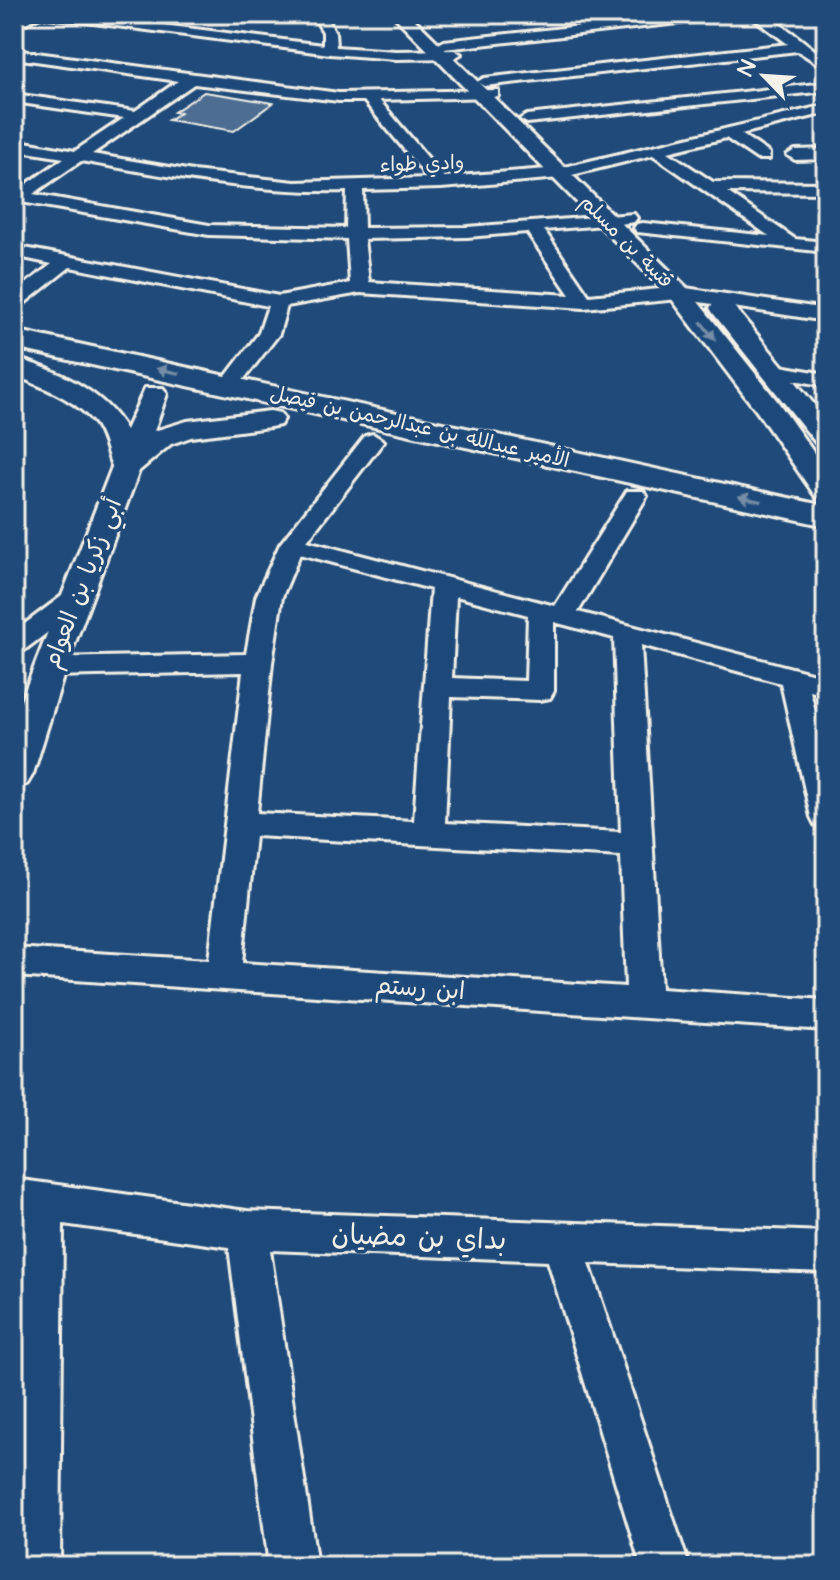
<svg xmlns="http://www.w3.org/2000/svg" width="840" height="1580" font-family="'Architects Daughter','Playpen Sans Arabic',sans-serif">
<rect width="100%" height="100%" fill="#1f4a7a"/>
<filter id="ink" filterUnits="userSpaceOnUse"><feTurbulence type="fractalNoise" baseFrequency=".0125" numOctaves="2"/><feDisplacementMap in="SourceGraphic" scale="16" xChannelSelector="R" yChannelSelector="G"/><feConvolveMatrix kernelMatrix="1 2 1 2 8 2 1 2 1" color-interpolation-filters="sRGB"/></filter>
<g filter="url(#ink)">
<path fill="#2d5581" d="M14,439L18,442L27,533L14,574Z"/>
<path fill="#4d6e92" stroke="#f4f1e8" stroke-width="2" d="M204,92L231,96L273,103L234,131L168,120L180,113L174,112Z"/>
<g fill="none" stroke-linecap="round" stroke-linejoin="round">
<g stroke="#f4f1e8" stroke-width="6">
<path id="minor" d="M26,14H75L323,45V32L312,14H324L335,32L336,47L396,51L454,50L461,54L454,58L396,59L330,54L40,16L14,29V20Z
M690,14H730L724,18L444,49L437,45L444,41Z
M748,14C776,14 804,43 826,59V69L798,51L484,86L477,82L484,78L788,44Z
M14,50L339,93L498,90V96L493,97L379,100L444,177L560,168L826,105V113L741,134L769,153V159H757L726,138L668,152L713,182L826,183V193L727,192L795,239L826,242V252L637,232L634,228L637,224L643,223L769,236L653,155L560,178L441,188L363,190L364,228L467,227L634,214L637,218L634,222L628,223L544,230L589,296L679,287L826,309V321L679,299L584,308L360,293L287,306L279,334L237,388H223L220,384L259,333L268,306L70,267L21,306L14,308V293L52,264L14,256V246L279,296L350,283L347,239L209,235L21,202L14,205V193L64,158L14,150V140L75,151L124,118L14,102V94L135,111L178,81L14,58ZM194,84L339,101H364L428,178L295,182L193,171L92,154ZM81,161C169,177 257,193 347,191L346,228L209,225L33,194ZM527,232L570,295L369,282L364,239L467,237Z
M826,83V91L527,123L520,119L527,115Z
M826,149V159L795,160L787,155L795,150Z
M775,365L826,374V386L768,375L765,371Z
M373,434L384,441L307,541L555,606L627,491H643L647,496L578,612L826,677V695L810,691L826,755V828L815,825L811,817L781,683L641,645L661,989L826,1000V1030L14,976V948L209,960L243,672L49,676L39,673L35,667L39,661L49,658L246,654L256,597L280,544L365,436ZM300,554L431,589L414,821L257,813L272,663L282,597ZM456,596L528,615L526,681L452,678ZM554,622L614,638L621,832L445,823L451,697L540,700L550,698L554,691ZM255,836L621,856L626,987L242,963Z
M75,591L84,593L88,599L84,605L23,651L14,654V632L66,593Z
M14,1179L247,1211L826,1232V1272L589,1263L689,1566H641L548,1261L270,1250L317,1566H269L229,1247L63,1224L60,1566H14L23,1218L14,1217Z"/>
</g>
<g stroke="#f4f1e8" stroke-width="6">
<path id="tertiary" d="M392,14H409L687,288L778,402L826,470V500L816,497L758,413L671,298Z
M722,301L731,303L826,419V445L816,443L713,313L710,308L713,303Z
M14,358C56,369 104,391 126,430L145,388H163L167,394L154,431L187,421L270,411L280,413L284,419L280,425L270,427L191,437L171,444L139,471L66,667L33,774L27,784L14,788V719L112,467C107,453 104,437 96,425C77,399 42,387 14,375Z"/>
</g>
<g stroke="#f4f1e8" stroke-width="6">
<path id="secondary" d="M14,330L826,506V526L14,348Z"/>
</g>
<use href="#minor" fill="#1f4a7a" fill-rule="evenodd"/>
<use href="#tertiary" fill="#1f4a7a" fill-rule="evenodd"/>
<use href="#secondary" fill="#1f4a7a" fill-rule="evenodd"/>
</g>
<defs><path id="oneway-solid" d="M-6-.8H1V-3.2L6.5 0L1 3.2V.8H-6Z" transform="scale(2)"/></defs>
<g fill="#748da6">
<use href="#oneway-solid" transform="translate(708 331) rotate(52)"/>
<use href="#oneway-solid" transform="translate(168 371) rotate(-168)"/>
<use href="#oneway-solid" transform="translate(750 499) rotate(-167)"/>
</g>
</g>
<g text-anchor="middle" stroke-width="7" stroke-linejoin="round" paint-order="stroke">
<g font-size="20" fill="#f4f1e8" stroke="#1f4a7a">
<text transform="translate(422 163) rotate(-2)" y="7">وادي طواء</text>
<text transform="translate(627 241) rotate(45)" y="7">قتيبة بن مسلم</text>
<text transform="translate(420 426) rotate(13)" y="7">الأمير عبدالله بن عبدالرحمن بن فيصل</text>
</g>
<g font-size="24" fill="#f4f1e8" stroke="#1f4a7a">
<text transform="translate(82 583) rotate(-69)" y="8">أبي زكريا بن العوام</text>
<text transform="translate(420 988) rotate(4)" y="8">ابن رستم</text>
</g>
<g font-size="28" fill="#f4f1e8" stroke="#1f4a7a">
<text transform="translate(419 1236) rotate(2)" y="10">بداي بن مضيان</text>
</g>
</g>
<rect width="840" height="1580" fill="none" stroke="#1f4a7a" stroke-width="48"/>
<rect x="24" y="24" width="792" height="1532" fill="none" stroke="#f4f1e8" stroke-width="3" filter="url(#ink)"/>
<g transform="translate(764 76) rotate(295)" stroke="#1f4a7a" stroke-width="6" paint-order="stroke">
<path d="M0-6L14 30L0 20L-14 30Z" fill="#f4f1e8"/>
<text y="-12" font-size="22" font-weight="bold" text-anchor="middle" fill="#f4f1e8">N</text>
</g>
</svg>
